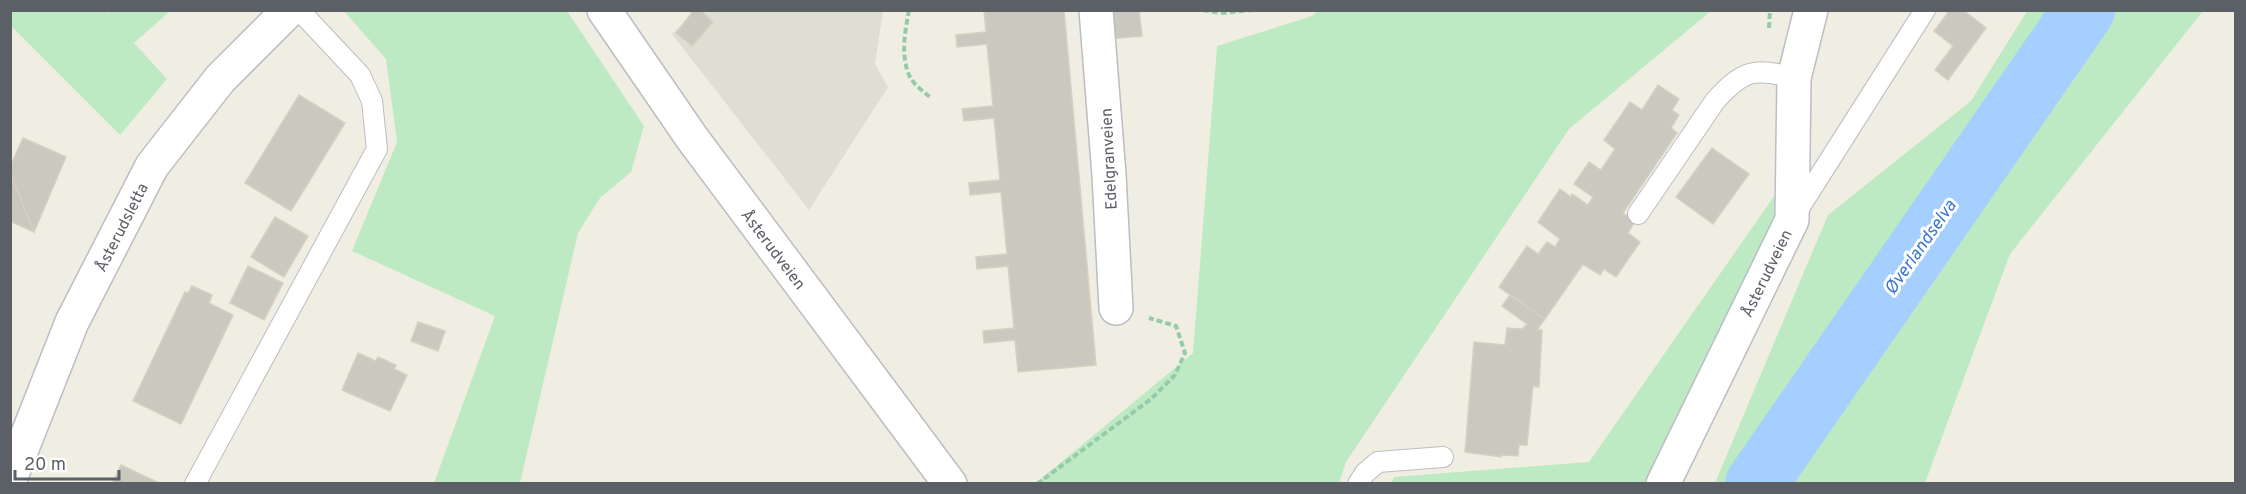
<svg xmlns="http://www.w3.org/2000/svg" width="2246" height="494" font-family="Overpass,sans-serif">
<rect width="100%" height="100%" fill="#f0eee3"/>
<path fill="#dfded2" d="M696,11H883L875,64L888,87L809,210L672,34Z"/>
<path fill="#bdeac2" d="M10,11H105L110,16L106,11H170L134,43L167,79L120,135L11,26Z
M344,11H567L644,126L631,172L600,198L578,233L520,483H434L495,316L352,251L397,142L386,59Z
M1317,11H1711L1569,129L1346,462L1339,483H1036L1193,353L1217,46L1312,16Z
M2027,11H2203L2010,254L1925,483H1715L1828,215L1971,101Z
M1777,192L1790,202L1654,483L1391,484L1394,477L1589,462Z"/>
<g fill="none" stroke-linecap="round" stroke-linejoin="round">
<path stroke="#a4cfff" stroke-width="62" d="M1756,484L2084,10"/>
</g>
<path fill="#cbc8c0" stroke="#d5d1c1" stroke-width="1.5" d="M694,10H700L713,22L692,46L676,33Z
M984,10H1064L1096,365L1018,372L1015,340L984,343L983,331L1014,328L1008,266L977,269L976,257L1007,254L1001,192L970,195L969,183L1000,180L994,118L964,121L962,109L993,106L987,44L957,47L956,35L986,32Z
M1107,10H1139L1142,36L1110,39Z
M1950,10H1963L1986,28L1948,80L1935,70L1953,46L1934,31Z
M1658,85L1679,99L1672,110L1679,115L1671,128L1677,133L1623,213L1635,221L1628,233L1640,242L1616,277L1604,269L1600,275L1583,264L1545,319L1499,287L1527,246L1538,254L1547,242L1555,247L1560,239L1538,222L1560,189L1571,197L1572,194L1588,205L1593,197L1574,184L1589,162L1601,170L1615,149L1604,140L1630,102L1642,110Z
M299,95L345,123L291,211L245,183Z
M23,138L66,157L34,232L10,172V167Z
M1712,148L1749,174L1713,224L1676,197Z
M10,172L34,232L10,221Z
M275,217L308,236L284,277L251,257Z
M248,266L283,283L264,320L230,303Z
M192,286L212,295L209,303L233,315L181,424L133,401L185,292L188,293Z
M1510,295L1545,319L1537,330H1542L1539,387L1533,386L1527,445H1519L1518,456L1501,455V457L1465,452L1474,342L1505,345L1507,328L1522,329L1527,324L1502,306Z
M418,322L445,331L438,351L411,341Z
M358,353L376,361L378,357L396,365L394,369L407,375L390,411L342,390Z
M121,465L159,483V484H112Z"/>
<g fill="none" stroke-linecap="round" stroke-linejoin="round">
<g stroke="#bbbdc4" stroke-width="22">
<path id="service" d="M1796,213L1925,10
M1638,214L1715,101C1743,70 1754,67 1794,78
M195,484L377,149L372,101L360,75L299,10
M1358,484L1365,473L1378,462L1443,457"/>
</g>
<g stroke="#bbbdc4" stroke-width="36">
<path id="minor" d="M604,10L692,138L950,484
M1096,10L1109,175L1116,308
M10,479L72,322L152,166L220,79L289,10
M1663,484L1792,220L1794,78L1811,10"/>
</g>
<path stroke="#95cbaa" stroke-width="4" stroke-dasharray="6 3" stroke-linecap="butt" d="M909,10C905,32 900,56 910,77C914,85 924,92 931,98
M1203,10L1220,13L1254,10
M1769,28L1770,10
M1037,484L1151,399L1175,375L1185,353L1176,326L1149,318"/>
<use href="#service" stroke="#fff" stroke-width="20"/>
<use href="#minor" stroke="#fff" stroke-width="33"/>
</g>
<g text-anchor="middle" stroke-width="6" stroke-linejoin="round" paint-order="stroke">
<g font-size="16" fill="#5b5f66" stroke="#fff">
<text transform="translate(1108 159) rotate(-93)" y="6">Edelgranveien</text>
<text transform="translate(121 227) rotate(-63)" y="6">Åsterudsletta</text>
<text transform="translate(774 249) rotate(53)" y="6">Åsterudveien</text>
<text transform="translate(1766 273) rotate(-64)" y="6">Åsterudveien</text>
</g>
<g font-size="18" font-style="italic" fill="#3a75cf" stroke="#fff">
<text transform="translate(1920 247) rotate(-55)" y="6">Øverlandselva</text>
</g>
</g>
<rect width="2246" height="494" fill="none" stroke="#5b5f66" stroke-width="24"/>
<path d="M15 470v9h104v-9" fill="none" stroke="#5b5f66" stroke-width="3"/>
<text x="24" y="470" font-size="18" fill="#5b5f66" stroke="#ffffff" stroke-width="4.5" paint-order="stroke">20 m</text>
</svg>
